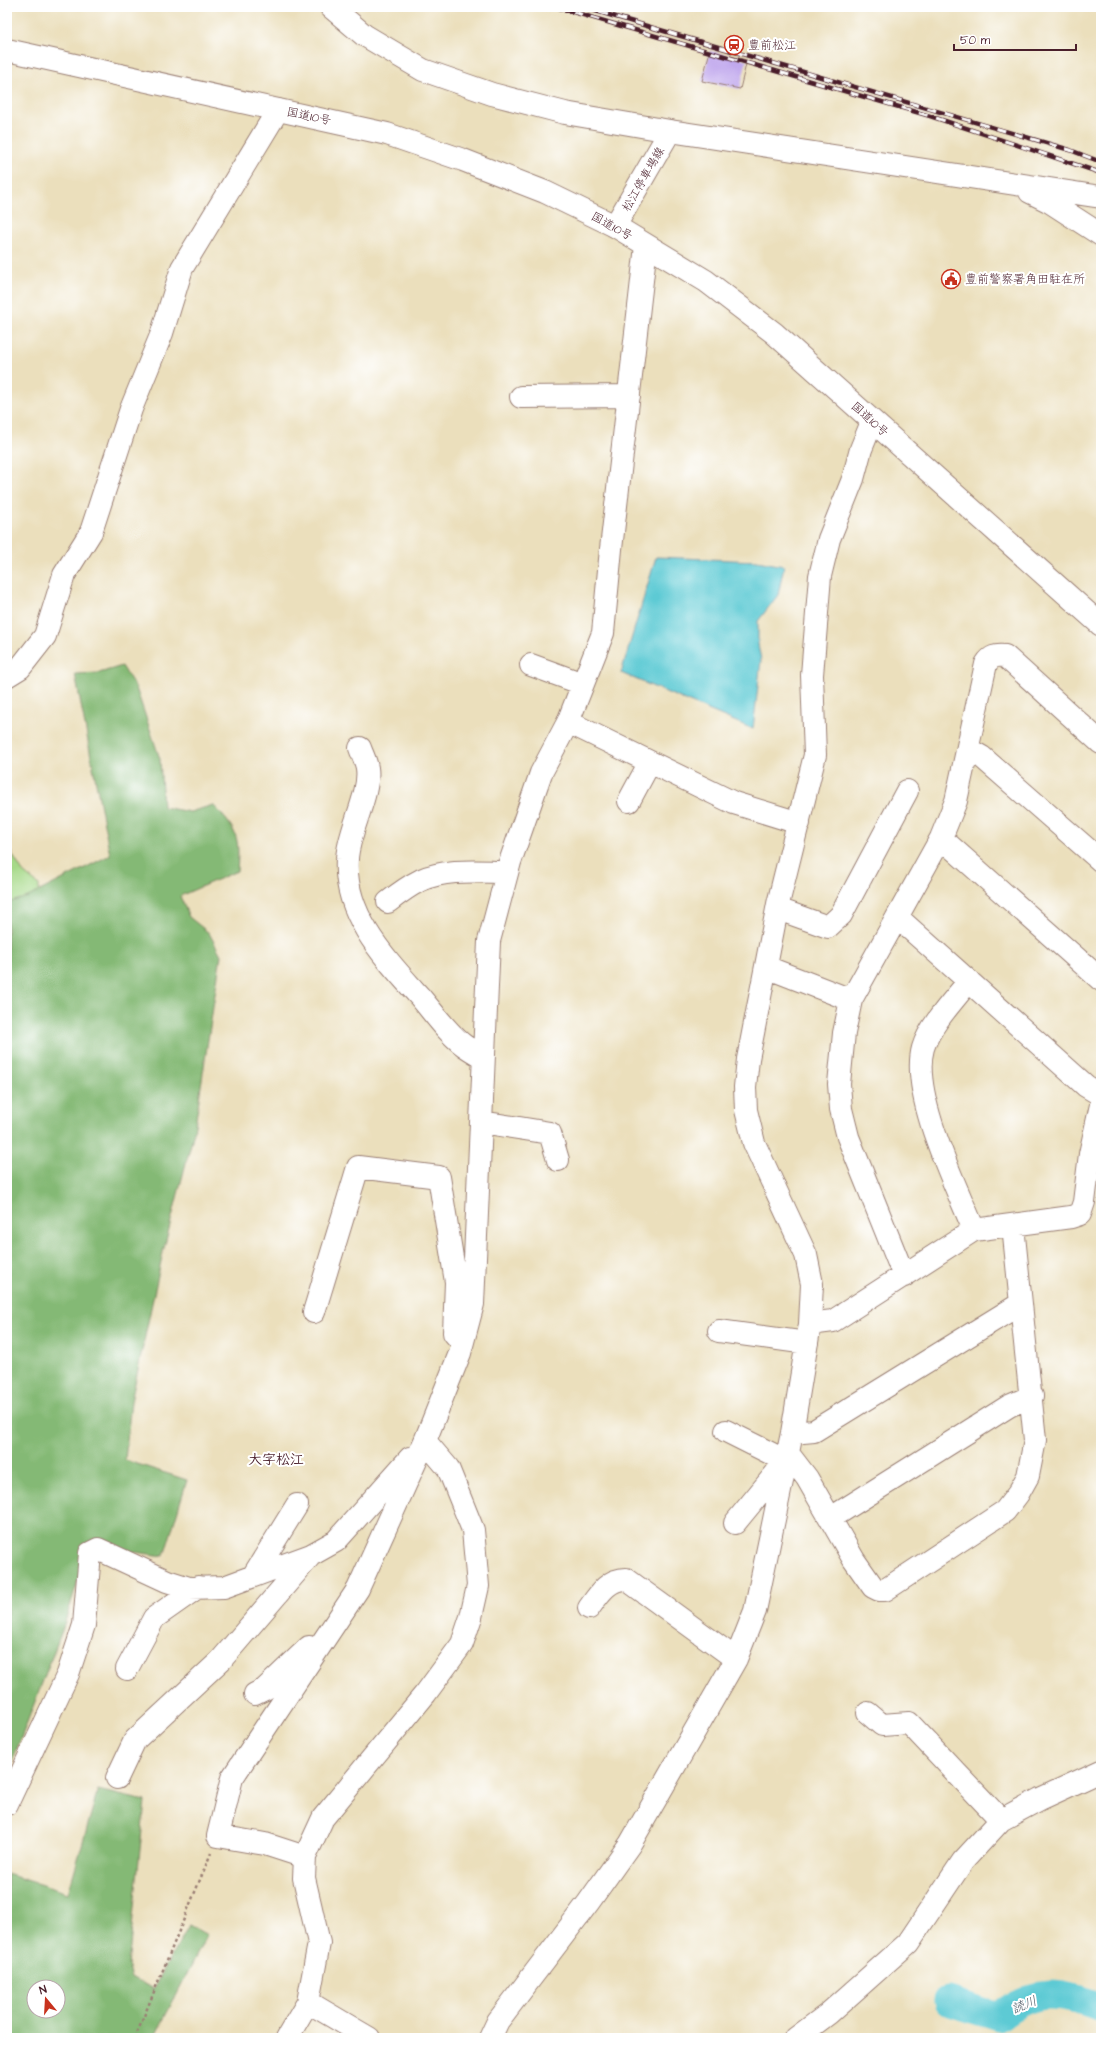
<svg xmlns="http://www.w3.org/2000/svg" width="1108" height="2045" font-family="'Architects Daughter','Klee One',sans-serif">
<rect width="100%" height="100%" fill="#fff"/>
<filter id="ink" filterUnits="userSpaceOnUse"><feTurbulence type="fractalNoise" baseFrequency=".025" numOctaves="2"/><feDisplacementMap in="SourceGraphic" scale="8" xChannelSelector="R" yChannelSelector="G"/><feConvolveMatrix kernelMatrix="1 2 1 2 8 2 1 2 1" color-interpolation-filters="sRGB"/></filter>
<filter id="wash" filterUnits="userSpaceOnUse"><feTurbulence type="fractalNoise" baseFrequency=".012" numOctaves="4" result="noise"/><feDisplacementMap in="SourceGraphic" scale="16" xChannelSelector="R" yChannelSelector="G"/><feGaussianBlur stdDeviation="0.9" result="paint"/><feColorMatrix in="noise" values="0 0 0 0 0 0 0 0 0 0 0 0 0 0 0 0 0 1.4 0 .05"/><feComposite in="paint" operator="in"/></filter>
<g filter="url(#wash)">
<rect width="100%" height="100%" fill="#ebdfbc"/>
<path fill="#a6d988" stroke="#787c5a" d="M7,846L23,872L39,885V898L7,926Z"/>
<path fill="#84b974" stroke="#676c50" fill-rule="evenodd" d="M122,666L136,688L160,759L163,807L190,812L213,805C237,830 240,836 237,871L180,896L189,917L209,933L221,955L194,1132L163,1252L131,1402L125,1460L187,1480L164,1556L89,1546L63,1628L7,1775V903L28,897L110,855L75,674L99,673Z
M98,1790L145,1801L128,1966L132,1977L153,1989L189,1925L207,1935L154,2038H7V1874L68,1893ZM34,1987H58V2011H34Z"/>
<path fill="#5dcad4" stroke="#547480" d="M656,557L757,561L784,566L778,595L758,621V644L761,660L753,729L621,673Z"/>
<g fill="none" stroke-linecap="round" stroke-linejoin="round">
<path stroke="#5dcad4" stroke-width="29" d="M948,2001L998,2017C1036,1987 1059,1992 1101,2007"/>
</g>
<g id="blocks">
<path fill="#c1a9ed" d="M710,51L747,60L740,89L702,81Z"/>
</g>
</g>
<g filter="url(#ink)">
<use href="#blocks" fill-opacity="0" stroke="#9a7f74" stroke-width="1"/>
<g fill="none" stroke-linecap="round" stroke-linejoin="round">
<g stroke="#9a7f74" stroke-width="24">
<path id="minor" d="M331,7L364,35L423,70L492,94L565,113L670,131L1101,197
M1030,192L1050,202L1101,235
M521,397L629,396
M531,665L583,684
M7,676L20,668L45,636L64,575L91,532L131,409L162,333L182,268L278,110
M568,722L734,803L799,823
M360,748C362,754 366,761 367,768C371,793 348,832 347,859C343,915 386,959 420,997C433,1012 449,1035 465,1046C471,1050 477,1054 483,1057
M968,749L982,757L1101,861
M629,801L650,762
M941,838L1101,980
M388,902C398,894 409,886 421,880C447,868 480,872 507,872
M778,909L828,927L841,915L907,791
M897,917L1086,1086L1101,1095
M766,967L851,1000
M969,981C954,1000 930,1025 923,1048C910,1094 956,1186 974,1230
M481,1122L550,1133L558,1160
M904,1276L848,1137L841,1109L839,1084L844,1033L851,1000L941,838L956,801L986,664C991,656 996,655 1005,656L1101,743
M314,1312L358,1167L439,1177L456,1282L454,1333L461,1341
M810,1324L833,1321L974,1230L1071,1217L1080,1214L1084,1202L1090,1154L1101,1105
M719,1331L807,1343
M726,1431L786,1461L735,1523
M792,1433L814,1431L1020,1304
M787,1452L807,1478L854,1560L873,1587L879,1590H885L1005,1511L1018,1494L1028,1476L1035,1440L1013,1226
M831,1518L1009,1406L1032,1396
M253,1576L297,1505
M589,1608C599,1594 608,1579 626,1579L736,1659
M127,1669L154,1618L198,1587
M255,1694L265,1689L309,1647
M868,1713L882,1725L909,1723L1001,1820
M117,1778L135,1740L221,1660L310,1556
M7,1804L68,1674L84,1625L90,1553L98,1549L167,1581L189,1588L224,1587L311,1555L336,1541L410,1458
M305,1857L265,1844L218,1836L232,1778L358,1589L425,1441L460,1353L473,1304L489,941L510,862L541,773L568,722L603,633L611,549L646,246
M308,2002L369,2038
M287,2038L308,2002L319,1943L304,1878L305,1857L323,1818L426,1693L462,1644L471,1617L478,1586L473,1530L448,1468L425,1441
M490,2038L498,2021L588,1903L630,1844L736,1659L755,1611L792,1433L810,1324L812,1284L806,1255L754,1143L746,1110L745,1087L748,1059L778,904L815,755L812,675L820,576L829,539L853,479L861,449L872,422
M796,2038L828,2014L908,1943L963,1861L1001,1820L1040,1799L1101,1771"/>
</g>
<g stroke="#9a7f74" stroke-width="24">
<path id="major" d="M615,226L670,131"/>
</g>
<g stroke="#9a7f74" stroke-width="24">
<path id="highway" d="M7,50L387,134L463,160L545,192L615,226L706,281L774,333L1101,625"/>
</g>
<path stroke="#9a7f74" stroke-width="2.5" stroke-dasharray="3 3" stroke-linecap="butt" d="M135,2038L211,1853"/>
<use href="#minor" stroke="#fff" stroke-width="22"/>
<use href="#major" stroke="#fff" stroke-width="22"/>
<use href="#highway" stroke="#fff" stroke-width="22"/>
<g stroke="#4a1f2b" stroke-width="4.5">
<path id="rail" d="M556,7L930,116L1101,173
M582,7L1070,150L1101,162"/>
</g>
<use href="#rail" stroke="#fff" stroke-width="3" stroke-dasharray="9" stroke-linecap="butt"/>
</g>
</g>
<defs>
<g id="station-ring" transform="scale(1)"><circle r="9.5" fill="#fff" stroke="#c8321e" stroke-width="1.5"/><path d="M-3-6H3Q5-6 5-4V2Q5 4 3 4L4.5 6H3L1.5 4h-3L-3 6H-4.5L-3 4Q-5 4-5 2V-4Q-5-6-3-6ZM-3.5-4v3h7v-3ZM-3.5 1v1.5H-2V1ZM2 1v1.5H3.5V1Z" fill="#c8321e"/></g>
<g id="civic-ring" transform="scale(1)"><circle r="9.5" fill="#fff" stroke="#c8321e" stroke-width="1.5"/><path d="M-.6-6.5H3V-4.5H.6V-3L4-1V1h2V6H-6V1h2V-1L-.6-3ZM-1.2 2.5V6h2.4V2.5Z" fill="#c8321e"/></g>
</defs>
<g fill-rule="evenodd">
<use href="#station-ring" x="734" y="45"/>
<use href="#civic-ring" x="951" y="279"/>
</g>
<g text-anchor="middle" stroke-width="4" stroke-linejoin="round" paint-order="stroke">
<g font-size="12" fill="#4a1f2b" stroke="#fff" text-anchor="start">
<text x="748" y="49">豊前松江</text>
<text x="965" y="283">豊前警察署角田駐在所</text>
</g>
<g font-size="12" fill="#4a1f2b" stroke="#fff">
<text transform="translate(309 116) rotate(12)" y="4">国道10号</text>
<text transform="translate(643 179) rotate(-60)" y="4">松江停車場線</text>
<text transform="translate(612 226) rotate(29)" y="4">国道10号</text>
<text transform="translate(870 419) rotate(42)" y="4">国道10号</text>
</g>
<g font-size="13" font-style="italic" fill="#515b66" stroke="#fff">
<text transform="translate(1024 2004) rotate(-22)" y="5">読川</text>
</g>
<g font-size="14" font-weight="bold" fill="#4a1f2b" stroke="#fff">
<text x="276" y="1464">大字松江</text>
</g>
</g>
<rect width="1108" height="2045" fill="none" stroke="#fff" stroke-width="24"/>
<g transform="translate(46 1999) rotate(342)"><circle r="19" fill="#ffffff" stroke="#b7a5aa"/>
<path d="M0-3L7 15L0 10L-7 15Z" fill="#c8321e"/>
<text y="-6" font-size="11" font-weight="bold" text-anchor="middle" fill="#4a1f2b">N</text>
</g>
<path d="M954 44v6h122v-6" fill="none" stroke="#4a1f2b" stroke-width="2"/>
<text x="960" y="44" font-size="12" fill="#4a1f2b" stroke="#ffffff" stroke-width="3" paint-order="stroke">50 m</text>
</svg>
